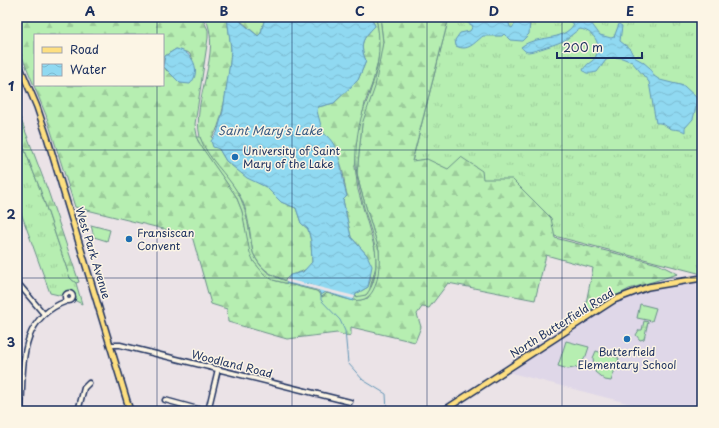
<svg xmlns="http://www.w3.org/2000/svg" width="719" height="428" font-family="'Playpen Sans',sans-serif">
<defs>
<pattern id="grass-tufts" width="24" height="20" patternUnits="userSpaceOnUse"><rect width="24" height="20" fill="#b6eeb1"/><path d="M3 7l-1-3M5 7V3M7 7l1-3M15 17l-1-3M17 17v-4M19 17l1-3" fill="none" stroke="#9ccc9b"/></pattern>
<pattern id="forest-firs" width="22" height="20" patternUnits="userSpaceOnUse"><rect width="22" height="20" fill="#b6eeb1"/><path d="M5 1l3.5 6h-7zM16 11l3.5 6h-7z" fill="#9ccc9b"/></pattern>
<pattern id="park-crowns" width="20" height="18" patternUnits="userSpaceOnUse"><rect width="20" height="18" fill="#b6eeb1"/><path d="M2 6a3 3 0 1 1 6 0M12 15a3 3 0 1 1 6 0" fill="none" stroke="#9ccc9b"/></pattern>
<pattern id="water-waves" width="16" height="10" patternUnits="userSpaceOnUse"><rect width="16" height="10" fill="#90d9f1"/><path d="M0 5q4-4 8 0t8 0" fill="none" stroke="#7cbbd1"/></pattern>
</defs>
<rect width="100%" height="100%" fill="#ebe3e7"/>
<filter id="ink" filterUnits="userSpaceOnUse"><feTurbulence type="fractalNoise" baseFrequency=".025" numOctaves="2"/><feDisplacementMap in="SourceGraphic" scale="8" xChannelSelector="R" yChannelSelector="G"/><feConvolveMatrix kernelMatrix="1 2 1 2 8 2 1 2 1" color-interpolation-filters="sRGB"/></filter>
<g filter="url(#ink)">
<path fill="#dfd7e8" d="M702,278V411H658L504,371L601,307L648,287Z"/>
<path fill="url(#grass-tufts)" stroke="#688e88" d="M449,17H702V274L403,197Z
M17,130L40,189L70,278L76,283L82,304L74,300V295L71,291H65L63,296L50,293L17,202Z
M91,225L110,230L107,241L94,237Z"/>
<path fill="url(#forest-firs)" stroke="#688e88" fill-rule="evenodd" d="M17,17H129L133,20L141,17H202L208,30V38L195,124L198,141L236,196L242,211L254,262L273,280L317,291L322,297L327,293L360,300L368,298L379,260V250L360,187L357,173L362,124L383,42L380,17H449L412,161L427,159L448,169L461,157L482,171L483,179H512L551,218L555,238L658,264L678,274L629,289L584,313L593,268L546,255L535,300L448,283L429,308L422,307L417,314L421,327L415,342L351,327V335L347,336L337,333L287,339L228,322L227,309L211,304L192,236L75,207L46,115L17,44ZM35,35H163V64L165,56L176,49L189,53L193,59L167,71L163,66V85H35Z
M205,17H227C228,27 230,37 231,48C231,63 223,128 212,137L226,161L247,177L266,187L281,202L296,208L301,223L308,229L311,241L312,262C304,276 294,270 285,280C270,275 260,268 253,253C250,236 249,216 242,200C232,180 204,156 200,137C191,99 223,53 205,17Z
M239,17H265L261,33L258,36L241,21Z
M376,17L381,44L375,76L365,103L358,138L355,167L358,190L376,253V266L369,292C365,297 362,297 355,297L356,294L368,287L371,278L367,255L351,237L343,200L347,196C344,185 344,171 340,162C335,148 311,123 318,107L334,103L358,80L366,61C359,44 362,39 375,26L372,19Z
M17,109L48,191L79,282L76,283L70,278L40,189L17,130Z"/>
<path fill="url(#park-crowns)" stroke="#688e88" d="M376,17H380L383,42L375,87L362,124L357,173L360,187L379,250C380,264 379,297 361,300C351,302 337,296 327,293L322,297L317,291L273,280L264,274L254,262L250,253L242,211L236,196L203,149L196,137H200C207,158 227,174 238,193C248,211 249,234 253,253C256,260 260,266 266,271C282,285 333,291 355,297L366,295C380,279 377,250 371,231C358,189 350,162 361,118C364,107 369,97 372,86C380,61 381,42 376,17Z
M644,321L648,322L644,339L640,340L636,335L639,330H642Z"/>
<path fill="#b6eeb1" stroke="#688e88" d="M640,304L656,308L652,321L637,318Z
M566,341L589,347L586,356L579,367L568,369L558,366Z
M596,351L619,358L611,381L605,380L595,372L593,358Z"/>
<path fill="url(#water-waves)" stroke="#6195b6" d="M227,17H239L241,22L258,36L261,33L265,17H371L375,26C362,39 359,44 366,61L358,80L334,103L318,107L317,111L323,133C343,146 340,175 347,196L343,200L351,237L367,255L372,266L368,287L356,294L353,301L326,292L321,295L318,290L286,283L290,275L303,272L312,262L311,241L308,229L301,223L296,208L281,202L266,187L247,178L226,161L219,149L213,147L211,141L217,133L223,111L230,62L231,49Z
M458,17H500L501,20L509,23L510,27L512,28L520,17H535L530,20L529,34L522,41L510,40L504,34L502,36H483C474,43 468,52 456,46L455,40L460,33L470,31L473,26Z
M545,17H584C591,21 595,29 600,35L611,38L614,37L619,24L622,26L620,41L630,49L634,57L643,62L650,68L654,76L660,80L684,86L698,99L693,119L685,128V132C680,129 677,130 672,129C665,127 664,122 656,123L649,82L632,62L622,58L613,57L606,60L597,72C591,73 586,75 583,70C586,63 594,62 596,56C602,43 593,31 580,29C574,32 570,37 565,40C560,43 533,52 528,52C525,52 523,49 521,47C537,34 562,43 574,24L566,19L559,20Z
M176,49C193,51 202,72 190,84L180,83L163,66L165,56Z"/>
<path fill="#ebe3e7" d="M286,279L355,296L354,299L286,282Z"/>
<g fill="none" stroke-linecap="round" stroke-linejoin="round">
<path stroke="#6195b6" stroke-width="1" d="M321,295V300L340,320L345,331L348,363L363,380L386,394L387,411"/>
<g stroke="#1b2f5e" stroke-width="7">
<path id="minor" d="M17,282L43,313
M65 297a4 4 0 1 1 8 0a4 4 0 1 1-8 0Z
M111,345H120L350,402
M165,400L205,411
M21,411C24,367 17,319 67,301
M78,411L84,388L89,383
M208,411L218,369
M702,411V409"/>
</g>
<g stroke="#1b2f5e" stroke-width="8">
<path id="major" d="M17,60L37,107L47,137L130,411
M443,411L614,300L648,287L702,278"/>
</g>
<use href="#minor" stroke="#fcf5e5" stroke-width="4"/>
<use href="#major" stroke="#fedf80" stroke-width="5"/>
</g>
</g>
<path fill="none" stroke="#1b2f5e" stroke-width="1" stroke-opacity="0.55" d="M157,17V35M292,17V411M427,17V411M562,17V411M157,85V411M17,150H702M17,278H702"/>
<g fill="#1f6fb2" stroke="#fcf5e5" stroke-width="1.5">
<circle cx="235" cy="157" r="4"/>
<circle cx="129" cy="239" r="4"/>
<circle cx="627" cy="339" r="4"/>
</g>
<g text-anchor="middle" stroke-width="3" stroke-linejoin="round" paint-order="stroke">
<g font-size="11" fill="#1b2f5e" stroke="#fcf5e5" text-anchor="start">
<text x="243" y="155">University of Saint<tspan x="243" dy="13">Mary of the Lake</tspan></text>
<text x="137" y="237">Fransiscan<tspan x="137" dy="13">Convent</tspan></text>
<text x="627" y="356" text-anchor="middle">Butterfield<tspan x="627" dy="13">Elementary School</tspan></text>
</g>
<g font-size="11" fill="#1b2f5e" stroke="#fcf5e5">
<text transform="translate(93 253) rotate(73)" y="4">West Park Avenue</text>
<text transform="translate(562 323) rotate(-32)" y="4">North Butterfield Road</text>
<text transform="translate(232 364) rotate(14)" y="4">Woodland Road</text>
</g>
<g font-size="12" font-style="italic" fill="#385a83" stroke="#fcf5e5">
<text x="270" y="135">Saint Mary's Lake</text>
</g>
</g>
<rect width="719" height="428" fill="none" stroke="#fcf5e5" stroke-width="44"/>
<rect x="34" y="34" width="130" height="52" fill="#fcf5e5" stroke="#a2a6af"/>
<rect x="42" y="47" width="20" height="6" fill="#fedf80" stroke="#a2a6af"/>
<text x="70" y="54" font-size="12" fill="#1b2f5e">Road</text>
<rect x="42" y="64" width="20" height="12" fill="url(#water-waves)" stroke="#a2a6af"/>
<text x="70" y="74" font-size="12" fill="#1b2f5e">Water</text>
<path d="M557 52v6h85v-6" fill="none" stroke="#1b2f5e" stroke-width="2"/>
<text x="563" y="52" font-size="12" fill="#1b2f5e" stroke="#fcf5e5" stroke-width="3" paint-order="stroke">200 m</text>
<rect x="22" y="22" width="675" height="384" fill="none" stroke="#1b2f5e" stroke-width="1.5"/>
<g font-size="13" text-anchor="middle" font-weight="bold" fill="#1b2f5e">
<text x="90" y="16">A</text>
<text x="224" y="16">B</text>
<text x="360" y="16">C</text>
<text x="494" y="16">D</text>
<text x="630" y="16">E</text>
<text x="11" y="91">1</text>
<text x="11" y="219">2</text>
<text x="11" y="347">3</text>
</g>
</svg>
